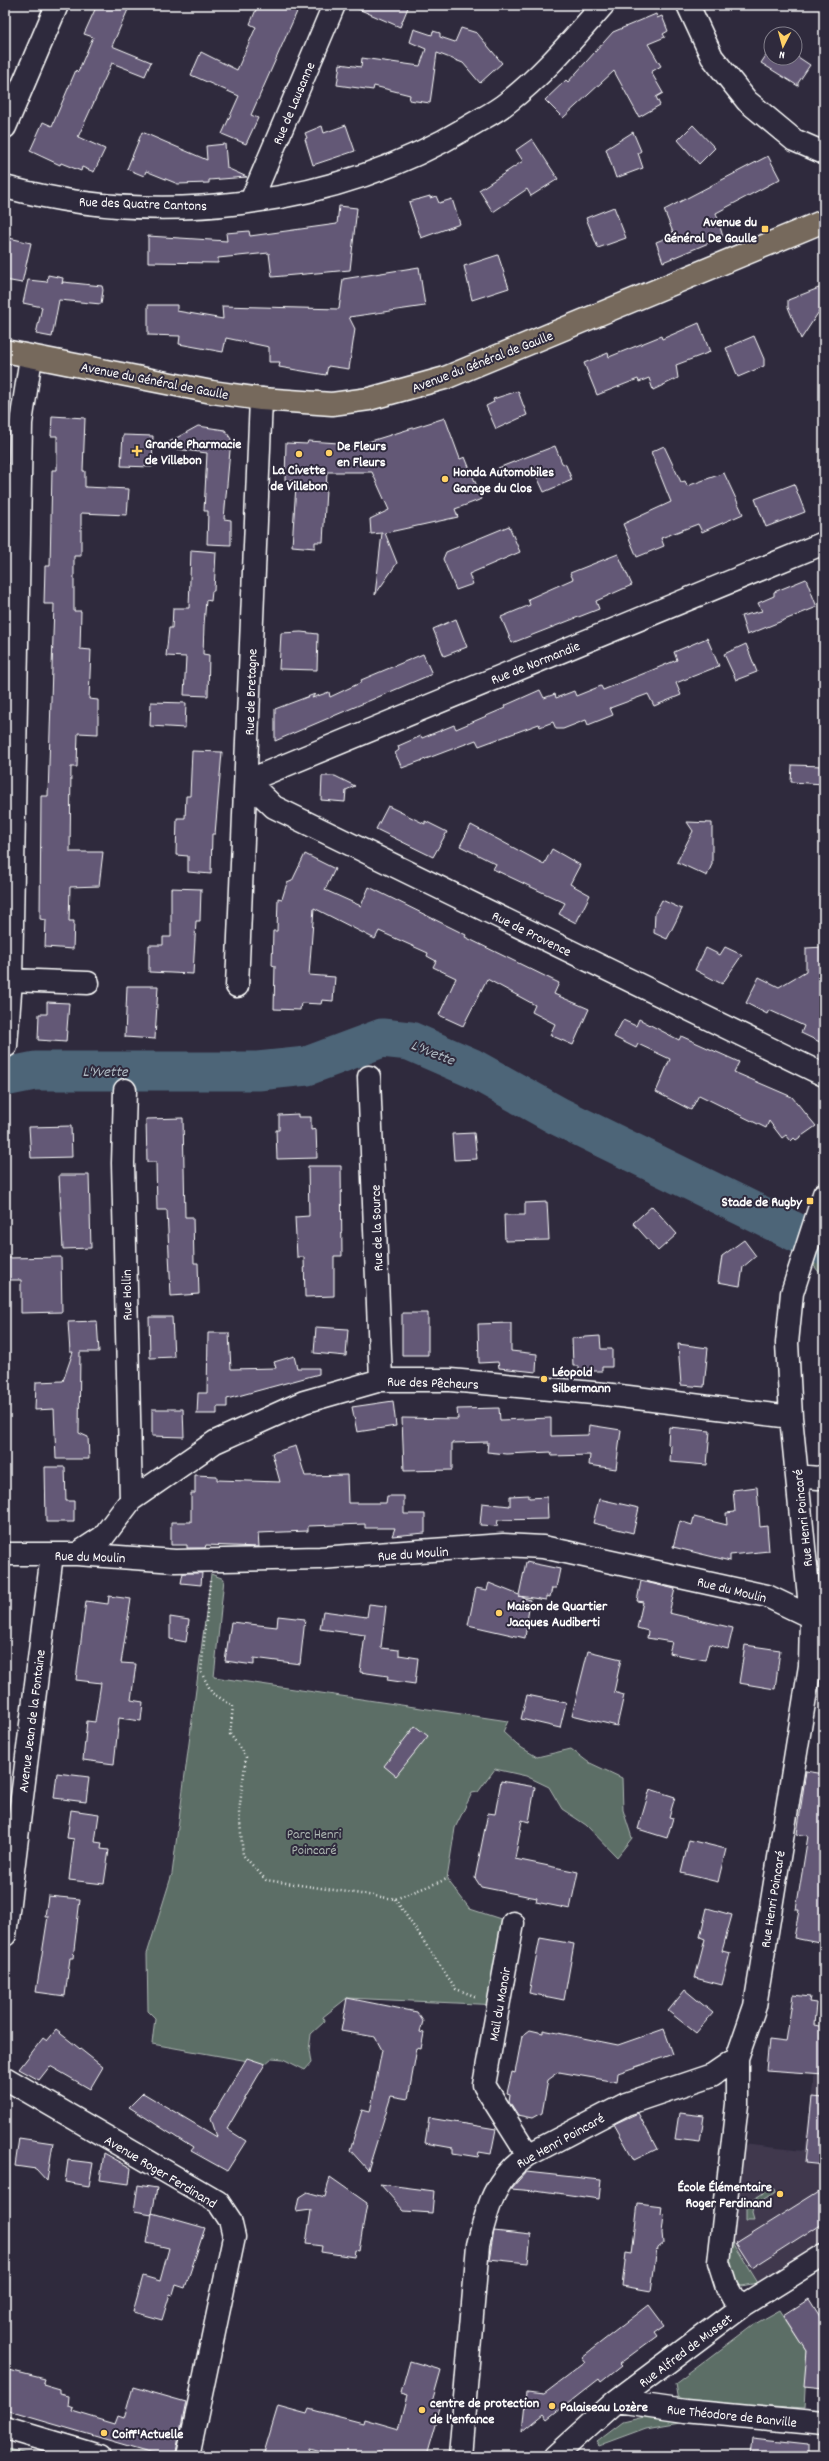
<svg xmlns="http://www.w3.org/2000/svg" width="829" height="2461" font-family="Dekko,sans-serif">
<rect width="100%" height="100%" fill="#2f2a3d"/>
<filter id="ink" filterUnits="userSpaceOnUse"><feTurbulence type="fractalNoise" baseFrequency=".025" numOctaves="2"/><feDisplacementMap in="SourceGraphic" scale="8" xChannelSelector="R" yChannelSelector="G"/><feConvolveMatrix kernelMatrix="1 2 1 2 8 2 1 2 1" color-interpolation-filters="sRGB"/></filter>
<g filter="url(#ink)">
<path fill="#3f384e" d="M819,2042H824V2244L758,2283L734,2244L732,2236L741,2144L804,2151Z"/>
<path fill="#5b6e66" stroke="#adb6b2" d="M824,1238V1278L814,1266Z
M211,1574L224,1579L214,1677L508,1721L503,1732L517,1745L537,1757L571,1749L588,1762L622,1778L623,1810L632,1838L617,1857L586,1825L562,1809L549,1787L526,1776L495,1769L478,1792L472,1793L455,1828L447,1879L470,1909L513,1923L499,2005L347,1998L323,2017L324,2022L311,2034L309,2050L311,2063L305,2070L283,2059L272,2058L265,2064L152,2044L155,2018L148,2011L147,1954L172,1874Z
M768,2190H774L775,2193L754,2205L752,2213L754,2220H746V2204Z
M732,2236L734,2244L758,2283L741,2286C722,2275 729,2254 732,2236Z
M780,2310L807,2351L804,2409L678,2401L675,2384L753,2325Z
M643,2417L681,2420V2422L646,2428L600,2445L597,2441L622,2422Z
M5,2448L33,2456H9L5,2454Z"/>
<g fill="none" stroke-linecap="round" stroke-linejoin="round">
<path stroke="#4d6578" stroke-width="39" d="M5,1077L35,1071H258L307,1066L382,1038L410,1041L472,1068L558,1116L824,1246"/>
</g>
<path fill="#635976" stroke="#fff" d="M97,5H130L112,46L151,62L145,76L112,63L78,137L105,149L94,172L82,167L81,171L61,163L60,165L30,151L43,122L52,126L76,70L78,72L93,37L84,34Z
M258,5H300L251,115L258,118L246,144L222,134L239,96L191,75L201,52L237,70L256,27L250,24Z
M349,5H409L400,27Z
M656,14L657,18L662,16L668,31L663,34L665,37L648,44L661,66L651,72L663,93L656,97L660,105L639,117L614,71L563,118L545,100L566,80L568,82L613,32Z
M461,28L477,33L502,63L480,83L463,63L437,53L430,103L409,100L410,95L374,86L373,90L337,85L340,64L361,67L362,58L420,66L426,49L410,42L414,29L432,35L433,31L440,33V37L455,42Z
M771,48V58H795V55L810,65L798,83V86L761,63Z
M346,125L355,151L313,165L305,139L307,138L305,133L322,126L324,133Z
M693,125L715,148L699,164L678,140Z
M142,132L207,160L206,146L225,144L227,168L247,177L209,180V183L178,184L146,171L144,176L127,169Z
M633,132L641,151L638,153L643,168L616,178L606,149Z
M532,139L558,179L531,196L527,189L493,212L479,190L523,161L516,150Z
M768,156L780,179L716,213L723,237L663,262L656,242L674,235L664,210Z
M430,196V198L436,196L439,203L452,199L460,224L421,238L409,202Z
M339,206L357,208L350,270L272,277L269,253L218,258V263L148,262V236L227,241L226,233L249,231L250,236L337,224Z
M614,207L626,238L598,248L586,218Z
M9,238L31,243L22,283L5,280V255Z
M498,255L509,288L472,300L464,266Z
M419,267L425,306L349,317L355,329L349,369L328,366L326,375L279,367L280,362H269V347L226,338L223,352L179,344L180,336L148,335V305H177V311L223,319L222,306L339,309L343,279Z
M48,275L63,278L62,284L63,282L102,286L103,290L101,304L59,300L52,337L36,334L42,307L23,303L28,280L47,282Z
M824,286V304L801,339L788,307V300Z
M699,323L710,352L676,365L678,378L653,390L649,378L639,382L638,379L597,395L584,363L608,353L609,357L661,336L662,339Z
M754,336L764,359V366L738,377L726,348Z
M518,391L527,415L496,429L486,406L494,402L493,399Z
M52,416L85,418L83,471H85V487L129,489L127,515L81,513V556H74V611H81L80,649L91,650L89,699L98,700V734L78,733L77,767H71L70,852H103L99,886L70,887L69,921H74L73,949L45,947L46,920L40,919L41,796H48L54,604H44L45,566H50L52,470H57V436H51Z
M445,418L460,459L465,457L482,499L455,509L458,517L385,533L397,563L375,595L382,533L371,534L370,519L389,510L372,472H327L323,542H315V548L292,546L296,485H294V481L285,480L286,443L307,444L308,441L339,443L342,450Z
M198,426L225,430L231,439L224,519L231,520V545L207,544L208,511H204L207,453L160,447Z
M123,435L153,436L152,467L121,466Z
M555,446L562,463L566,465L572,480L544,492L534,470L501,477L498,468Z
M664,446L681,482L685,481L687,486L724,473L743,514L702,532L698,524L661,538L664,546L637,557L623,524L671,502L651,452Z
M794,484L805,512L766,527L755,499Z
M509,526L520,552L469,574L473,584L456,590L443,559L446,552Z
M191,550L216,552L214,591H212L211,601L206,600L204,625L203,654L209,655L208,696L184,695L186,657L166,656L169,628H172L173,608H189Z
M618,554L632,585L596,601L599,609L512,643L501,617L530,605L528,599L573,579L570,573Z
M806,579L817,607L747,635L741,616L762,611L758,603L774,596V592Z
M456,619L467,647L444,656L433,629Z
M301,632L318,634L317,670L279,669L281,633Z
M707,638L719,666L676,683L681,695L654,706L648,694L610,708L613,715L588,725L586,720L563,729H556L553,722L540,727L539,724L479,746L476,740L402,768L395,753L399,750L398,746L421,736L422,738L454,725L456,729L505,708L504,706L540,690L544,698L555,694L556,698L574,691L576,696L601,686L603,690L677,660L674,652Z
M746,644L757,672L736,680L724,654Z
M423,654L432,674L275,741V709L315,694L312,698L329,692L330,697L362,682L361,680Z
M151,702L186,703L185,728L150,726Z
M192,751L222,752L215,834H212L211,874L188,872V856L176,855L177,818H185L186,796H190Z
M792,765L824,766V784L791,782Z
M322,776H335L355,786L346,790L345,802L321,800Z
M388,806L425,824V821L447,832L433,857L376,829Z
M687,822L712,823V864L707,876L677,862L693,831Z
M471,825L544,864L552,849L580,865L570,884L590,895L576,923L559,914L565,903L493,869L496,864L460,846Z
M305,854L335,869L325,890L361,906L369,887L466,935L465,937L559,983L554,994L589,1009L573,1045L550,1035L555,1024L532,1012L535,1005L487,979L463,1026L439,1015L456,978L433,967L436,961L427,956L428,953L379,931L375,939L314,908L309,975L335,977L333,1001L322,1000L321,1004L301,1003L300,1010L274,1009L275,966L272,965L273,931H277L278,898L282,899L287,883L292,881Z
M171,888L201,889L200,921H196L193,974L149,972V945H163V937H171Z
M662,900L682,909L667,939L654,933L655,913Z
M725,947L742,955L722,984L695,970L706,948L720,955Z
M824,947V1044L801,1033L804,1026L769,1010L767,1014L746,1003L759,977L779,987L806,971V948Z
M127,986H158L155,1039L125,1037Z
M47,1002L69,1003L66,1042L38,1040L39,1014H47Z
M639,1019L679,1040L681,1036L739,1062L734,1072L792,1097L816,1126L796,1140L794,1138L791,1141L786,1135L782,1138L769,1121L766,1128L699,1095L691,1110L656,1092L670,1059L638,1044L636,1048L614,1037L623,1020L636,1026Z
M298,1114V1117H311V1130L316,1129L317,1158L277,1159L276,1130H279V1115Z
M183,1118L185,1217H193L194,1263H198L199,1294L171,1296L167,1210H157L156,1162H147L146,1119Z
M71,1126L72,1157L31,1158L29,1127Z
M474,1133L477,1159L454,1160L452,1134Z
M308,1166H341L342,1256H334V1296L305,1297L304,1257H297L295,1217L309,1216Z
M59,1175H89L91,1248L63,1249Z
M547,1202L549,1240L505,1241L504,1215H525V1203Z
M652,1206L677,1234L658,1251L633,1223Z
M744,1240L756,1256L743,1267L740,1286L718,1282L722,1256Z
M61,1257L62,1312L21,1313V1280H8L7,1258Z
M402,1313H428V1355H402Z
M149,1317H172L174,1357L150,1358Z
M97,1321L99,1352H80L79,1433L88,1437L89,1459H56L54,1409L35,1410L36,1382L63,1381L73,1352H70L68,1322Z
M511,1323V1351L537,1354L536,1372L499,1368L498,1362L479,1363L478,1324Z
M316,1327L348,1329L346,1356L314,1353Z
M208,1333H229L231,1369L276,1368L274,1362L294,1356L297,1368H319V1374L227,1399V1407H217V1414H197L198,1393H207Z
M600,1336L601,1349H612V1367H602V1371H579V1366H573L572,1338Z
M678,1344L708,1348L704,1387L681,1385Z
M393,1401L396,1426L357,1432L352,1407Z
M499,1408L500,1420L551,1418V1436L588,1435L589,1425L621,1430L616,1469L589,1465L590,1455L552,1456L551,1452L506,1454L487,1452L488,1442L452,1443V1470L404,1471L402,1418L458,1419L457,1409Z
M152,1409H183L184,1437L152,1436Z
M669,1427L710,1431L707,1465L670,1462L671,1445L668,1444Z
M296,1446L305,1476L347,1475L348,1503H386L387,1496H404V1514H425V1533L392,1536L395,1528H365V1524L308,1526V1531L258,1533L259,1547L206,1545L205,1548H187V1545H171V1522H191V1493H195V1475L217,1476V1480L280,1482L272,1453Z
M45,1467H65L66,1501H74V1522H46Z
M757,1487L760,1527L767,1526L769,1551L730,1555V1561L673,1547L680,1521L692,1525L694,1517L727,1525L726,1513L735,1512L733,1490Z
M529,1495V1498L547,1497L548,1519L498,1520L497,1526L480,1525L482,1503L510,1506V1496Z
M599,1499L639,1508L633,1533L593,1523Z
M526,1562L560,1569L556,1588H552L550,1597L546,1596V1600L519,1596L530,1600L525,1638L468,1625L476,1588L487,1590L489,1583L519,1595Z
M183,1573H202L201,1585L181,1583Z
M641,1581L675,1589L669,1613L733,1628L728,1649L709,1644L705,1660L669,1653L672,1642L647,1638L648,1631L637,1628L643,1602L637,1601Z
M109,1596L131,1599L121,1663L136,1664L131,1700L143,1702L141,1721L119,1718L114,1764L83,1760L87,1721L95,1722L101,1683L76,1680L86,1601L108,1604Z
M369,1604L386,1606L381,1648L399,1650V1655L418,1658L415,1684L387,1680L388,1676L360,1672L365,1635L320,1629L323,1611L367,1617Z
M278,1616L305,1619L300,1664L254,1658V1665L225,1661L231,1622L277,1627Z
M170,1617L189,1620L186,1642L170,1639Z
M745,1645L780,1650L775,1689L739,1683Z
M588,1651L621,1659L614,1692L624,1695L617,1726L572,1715Z
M527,1695L566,1703L560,1728L521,1719Z
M415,1726L428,1736L396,1776L384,1766Z
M806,1771L824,1774V1944L794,1938L799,1910H796L808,1836L797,1834Z
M57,1773L89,1777L86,1802L54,1798Z
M501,1781L535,1787L529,1822L522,1820L515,1859L578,1872L570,1909L536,1902L537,1898L481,1887L475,1878L488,1813L495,1814Z
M650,1789L675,1797L669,1817L673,1818L667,1838L638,1829Z
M71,1810L99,1814L95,1842L102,1843L101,1849L109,1850L104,1884L69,1880L74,1839L67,1838Z
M689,1840L726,1849L718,1882L681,1873Z
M48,1896L80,1899L73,1958H70L65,1996L36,1992L48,1916H45Z
M707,1908L732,1915L722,1951L730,1953L722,1985L695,1978L705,1939L700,1937Z
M540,1938L574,1944L564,2000L529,1993Z
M685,1990L713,2013L696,2033L668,2011Z
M793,1995L810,1997L809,2002L816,2003L814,2025L824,2027V2074L766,2070L769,2040L786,2042Z
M347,1998L417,2012L423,2021L420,2032L424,2033L421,2049L417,2048L408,2099L391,2096L368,2170L350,2150L362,2110L370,2112L382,2050L375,2037L341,2031Z
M664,2029L673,2054L618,2073L617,2082L559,2072L548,2080L542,2113L533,2118L518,2115L509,2101L510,2094L507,2093L512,2072L515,2073L522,2036L530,2030L543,2033V2030L618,2045Z
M56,2030L103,2067L90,2089L50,2066L39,2080L19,2069L43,2038L47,2041Z
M247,2058L265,2064L227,2129L246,2141L227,2171L191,2151L193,2148L129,2107L143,2093L217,2137L211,2118Z
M812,2097L824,2098V2165L805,2163Z
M638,2113L657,2149L634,2160L614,2124Z
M679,2113L704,2116L700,2142L675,2139Z
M429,2118L496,2129L491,2154L479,2152L478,2157L453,2153V2148L425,2143Z
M19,2138L53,2143L47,2181L36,2169L15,2166Z
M104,2153L131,2168L129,2184L100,2180Z
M68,2160L93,2163L89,2186L65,2182Z
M526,2172L601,2180L599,2199L535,2190V2191L511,2189Z
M330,2177L367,2203L359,2251L355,2250L354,2257L321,2252L322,2246L306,2244L311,2210L296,2212L299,2197L307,2192L325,2197Z
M380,2184L434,2191L432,2213L404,2211Z
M138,2185L157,2188L152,2214L134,2211Z
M824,2188V2222L752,2268L736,2243Z
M638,2203L662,2206L661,2214L664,2215L662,2233L663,2243L657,2248L651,2291L622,2286L626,2253L632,2254Z
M152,2213L205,2228L185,2288L176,2285L173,2295L170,2294L162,2320L133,2312L143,2276L160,2281L169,2248L147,2243Z
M494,2231L531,2235L528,2263L489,2259Z
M809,2299L824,2323V2388L804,2386L807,2351L784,2315Z
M649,2305L664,2325L654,2332L657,2336L619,2364L621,2366L601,2382L599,2379L548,2419L544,2414L522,2432L526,2392L544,2394L586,2362L582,2357Z
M410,2361L441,2370L432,2402L441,2404L426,2456H396L378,2451L376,2456H338L309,2448L307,2456H263L278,2406L307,2414L309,2409L363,2423L364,2419L399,2429L408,2395L401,2393Z
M5,2369L45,2379L43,2385L60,2390V2394L69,2396L68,2406L73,2408L72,2411L115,2424L118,2416L124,2418L133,2387L186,2402L176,2452L170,2456H163L5,2410Z
M752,2438L808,2444V2456H750Z"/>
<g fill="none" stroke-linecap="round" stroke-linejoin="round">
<g stroke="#fff" stroke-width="25">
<path id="minor" d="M688,5L712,57L747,101L794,140L824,153
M5,127L57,5
M5,187C157,228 333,208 468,127C481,119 496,112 508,102C544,74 573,39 603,5
M251,201L334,5
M31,357L21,423L11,980L88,983
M247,781L274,807L824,1075
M247,781L824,543
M237,986L261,399
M6,1046L11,980
M369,1077L381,1380
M125,1090L123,1163L131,1500
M797,1476L818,1478L824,1476
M5,1554H77L175,1561L320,1558L503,1545L543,1547L767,1596L811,1617L823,1620
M77,1554L103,1537L131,1500L215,1442L304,1402L381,1380H450L604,1394L791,1417
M513,1923L484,2085L528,2155
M5,1935L52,1554
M737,2058V2104L719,2262L727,2287L733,2298L744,2305
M5,2078L218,2202L230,2220L234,2237L188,2456
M616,2401L685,2411L824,2424
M5,2428L99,2456
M460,2456L478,2245C487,2209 495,2176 528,2155L626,2104L712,2075L737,2058L755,2006L810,1666L811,1617L791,1417L787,1343L792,1293L824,1194
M555,2456L616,2401L744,2305L824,2255"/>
</g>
<g stroke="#fff" stroke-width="25">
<path id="major" d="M5,351L212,392L261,399L332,404L369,399L445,378L824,221"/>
</g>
<path stroke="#fff" stroke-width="2.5" stroke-dasharray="1 3" stroke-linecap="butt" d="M210,1581L201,1672L212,1693L233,1706L230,1734L246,1757L239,1812L243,1855L266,1880L395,1899L447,1879
M395,1899L456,1989L477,1997"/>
<use href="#minor" stroke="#2f2a3d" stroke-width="22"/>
<use href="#major" stroke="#76695c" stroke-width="22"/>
</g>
</g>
<g fill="#ffd166" stroke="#2f2a3d" stroke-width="1.5">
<rect x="761" y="225" width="8" height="8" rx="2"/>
<path d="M135 445h4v4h4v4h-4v4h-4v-4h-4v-4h4z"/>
<circle cx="329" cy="453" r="4"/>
<circle cx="299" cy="454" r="4"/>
<circle cx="445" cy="479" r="4"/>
<rect x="806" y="1197" width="8" height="8" rx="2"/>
<circle cx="544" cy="1379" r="4"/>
<circle cx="499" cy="1613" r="4"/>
<circle cx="780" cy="2194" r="4"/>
<circle cx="552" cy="2406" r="4"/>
<circle cx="422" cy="2410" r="4"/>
<circle cx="104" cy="2433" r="4"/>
</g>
<g text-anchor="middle" stroke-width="4" stroke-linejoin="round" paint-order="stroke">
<g font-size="14" fill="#fff" stroke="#2f2a3d">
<text transform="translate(293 103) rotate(-67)" y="5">Rue de Lausanne</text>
<text transform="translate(143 203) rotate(2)" y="5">Rue des Quatre Cantons</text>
<text transform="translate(482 361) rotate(-21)" y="5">Avenue du Général de Gaulle</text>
<text transform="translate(155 380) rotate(11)" y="5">Avenue du Général de Gaulle</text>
<text transform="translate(535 662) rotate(-22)" y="5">Rue de Normandie</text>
<text transform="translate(250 692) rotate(-88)" y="5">Rue de Bretagne</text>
<text transform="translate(532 933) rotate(26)" y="5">Rue de Provence</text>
<text transform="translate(376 1228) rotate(-92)" y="5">Rue de la Source</text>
<text transform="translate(126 1295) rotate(-91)" y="5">Rue Hollin</text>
<text transform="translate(433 1382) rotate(2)" y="5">Rue des Pêcheurs</text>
<text transform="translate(802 1518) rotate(-96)" y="5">Rue Henri Poincaré</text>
<text transform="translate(413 1553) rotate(-4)" y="5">Rue du Moulin</text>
<text transform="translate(90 1556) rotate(2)" y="5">Rue du Moulin</text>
<text transform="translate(732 1589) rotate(14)" y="5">Rue du Moulin</text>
<text transform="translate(31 1721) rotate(-83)" y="5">Avenue Jean de la Fontaine</text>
<text transform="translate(772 1899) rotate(-81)" y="5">Rue Henri Poincaré</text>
<text transform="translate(499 2004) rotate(-80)" y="5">Mail du Manoir</text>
<text transform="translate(560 2140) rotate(-29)" y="5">Rue Henri Poincaré</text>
<text transform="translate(161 2171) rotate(31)" y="5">Avenue Roger Ferdinand</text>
<text transform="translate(685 2350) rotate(-37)" y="5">Rue Alfred de Musset</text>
<text transform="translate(732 2415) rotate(6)" y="5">Rue Théodore de Banville</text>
</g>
<g font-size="14" font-weight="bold" fill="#fff" stroke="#2f2a3d" text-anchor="start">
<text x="757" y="226" text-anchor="end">Avenue du<tspan x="757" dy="16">Général De Gaulle</tspan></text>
<text x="145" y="448">Grande Pharmacie<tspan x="145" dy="16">de Villebon</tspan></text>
<text x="337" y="450">De Fleurs<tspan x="337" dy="16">en Fleurs</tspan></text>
<text x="299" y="474" text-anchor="middle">La Civette<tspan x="299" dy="16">de Villebon</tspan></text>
<text x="453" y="476">Honda Automobiles<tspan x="453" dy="16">Garage du Clos</tspan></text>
<text x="802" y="1206" text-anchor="end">Stade de Rugby</text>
<text x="552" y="1376">Léopold<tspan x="552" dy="16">Silbermann</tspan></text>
<text x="507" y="1610">Maison de Quartier<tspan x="507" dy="16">Jacques Audiberti</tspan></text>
<text x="772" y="2191" text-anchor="end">École Élémentaire<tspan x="772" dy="16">Roger Ferdinand</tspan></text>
<text x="430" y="2407">centre de protection<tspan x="430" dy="16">de l'enfance</tspan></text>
<text x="560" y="2411">Palaiseau Lozère</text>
<text x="112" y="2438">Coiff'Actuelle</text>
</g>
<g font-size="14" fill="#adb6b2" stroke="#2f2a3d">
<text x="314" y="1838">Parc Henri<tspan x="314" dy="16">Poincaré</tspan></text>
</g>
<g font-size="15" font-style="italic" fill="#afbac2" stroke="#2f2a3d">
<text transform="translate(433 1052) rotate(22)" y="5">L'Yvette</text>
<text x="105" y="1076">L'Yvette</text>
</g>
</g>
<rect width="829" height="2461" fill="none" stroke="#2f2a3d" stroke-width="20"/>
<rect x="10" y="10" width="809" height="2441" fill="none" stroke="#fff" stroke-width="1.5" filter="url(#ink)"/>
<g transform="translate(783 46) rotate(186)"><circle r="19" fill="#2f2a3d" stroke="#827f8b"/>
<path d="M0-3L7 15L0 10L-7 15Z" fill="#ffd166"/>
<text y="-6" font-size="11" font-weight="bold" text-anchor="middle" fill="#ffffff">N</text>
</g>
</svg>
